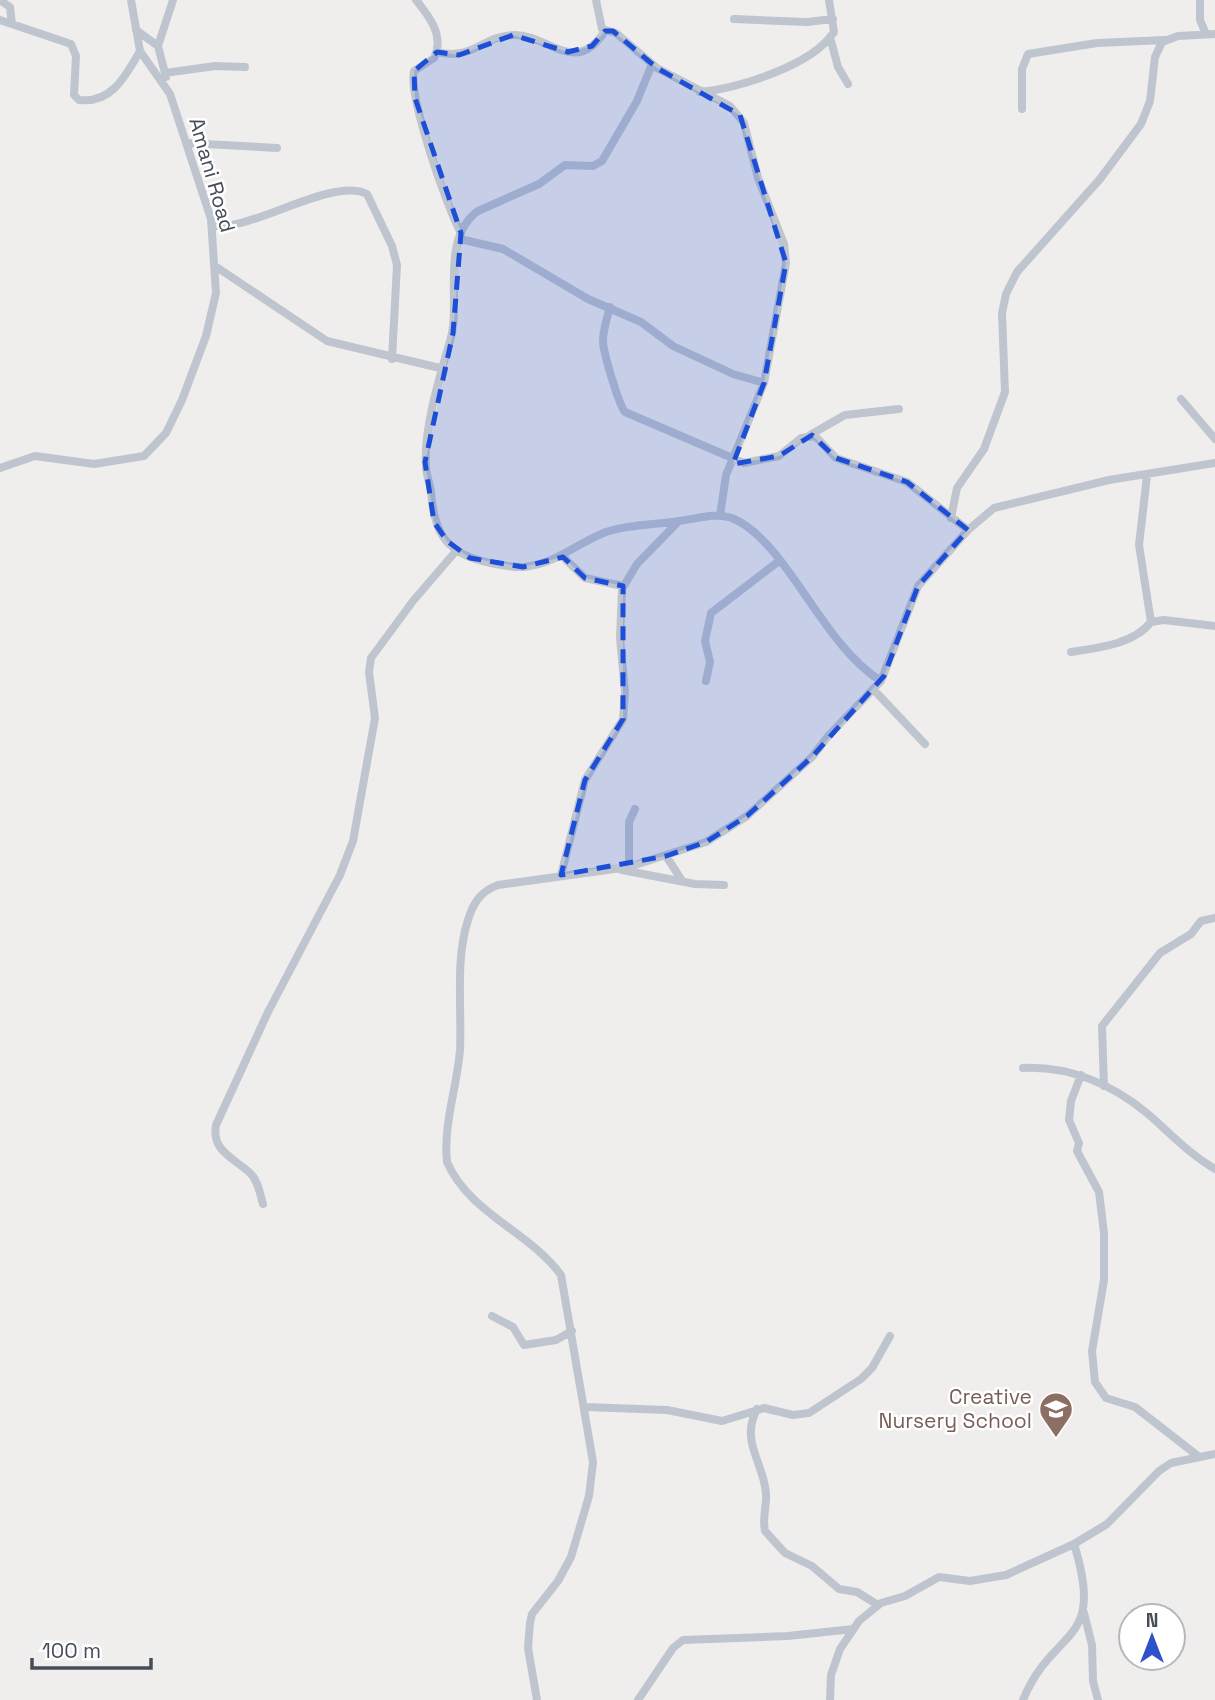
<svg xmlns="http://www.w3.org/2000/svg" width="1215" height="1700" font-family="'Space Grotesk',sans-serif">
<rect width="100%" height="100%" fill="#f0eeed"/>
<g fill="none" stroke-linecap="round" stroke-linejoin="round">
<path stroke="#bfc5ce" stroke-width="8" d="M0,0L10,7L12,24
M416,0C429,16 445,36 434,58L414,71C408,96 447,208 461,233
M596,0L602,29L616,33L657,68L730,106L744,123L758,178L784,244L786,263L764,383L726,475L720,516
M1200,0V20L1206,34
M734,19L807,22L833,19
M0,20L71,44L76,56L74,95L79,100C112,104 126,75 140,51
M136,30L158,46L166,77
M830,37L838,67L848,84
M158,46L173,0
M437,52C472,61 483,36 513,35C547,33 575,78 605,31
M652,64L637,101L602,161L593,166L565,165L539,184L478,211C439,239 462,302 450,341C440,375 423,431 426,466C426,475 430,483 431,492C434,529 443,551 482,561C495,564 511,568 524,567C558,563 577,543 606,532C630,524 655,525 679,521C696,519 716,512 732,518C786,540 822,645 881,681
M165,73L215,66L245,67
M700,92C738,88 812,66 834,32L829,0
M1022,109V69L1028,54L1097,43L1165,40
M186,143L277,148
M212,225C248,234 331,176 367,194L392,246L397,265L392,359
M460,239L503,249L588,299L641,322L673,346L733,374L764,383
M215,266L327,341L444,369
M610,307C607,318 603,330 603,341C603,352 619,405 625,412L744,463L779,456L801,438L815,436L836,458L907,482L968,530
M1181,399L1215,439
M810,435L845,415L899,409
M0,468L35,456L94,464L144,456L166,433L182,400L206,336L216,293L211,219L170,94L140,51L131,0
M1147,476L1139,545L1151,622
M951,518L957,488L984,449L1005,392L1002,313L1006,294L1017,272L1100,179L1141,124L1150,101L1155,57L1162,42L1178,36L1215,34
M563,557L585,578L623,586
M1071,652C1098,648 1134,644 1151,622L1164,620L1215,626
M706,681L710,662L705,641L711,613L779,561
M873,689L925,744
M666,856L681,879
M629,867V822L635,809
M622,870L695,884L724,885
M561,875L585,780L623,719L625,692L620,638L622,589L637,564L679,521
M1023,1068C1069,1066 1112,1084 1148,1114C1170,1133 1189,1154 1215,1169
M1081,1075L1071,1101L1069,1120L1079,1143L1077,1151L1099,1192L1104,1233V1280L1092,1351L1095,1382L1106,1398L1135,1407L1198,1456
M1104,1086L1102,1026L1160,953L1191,934L1201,921L1215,918
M263,1204C260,1194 258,1180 250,1173C234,1158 211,1151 216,1125L268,1012L340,875L353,841L375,718L369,672L371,658L413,601L456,551
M492,1316L513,1327L524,1345L556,1340L572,1331
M585,1407L667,1410L722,1421L764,1408L793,1415L809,1413L861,1379L872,1368L890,1336
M757,1409C740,1442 763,1461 766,1493C767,1506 762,1517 765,1531L785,1553L812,1566L839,1589L857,1592L878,1605
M1084,1613L1092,1645L1093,1681L1098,1700
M537,1700L528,1648L530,1623L532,1614L558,1581L571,1557L589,1496L593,1462L561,1275C530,1232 469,1213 447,1162C443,1125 457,1087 460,1050C462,1008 455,960 468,920C473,903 481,891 498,885L629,867L706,842L747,816L812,757L829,735L881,681L918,586L968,530L994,508L1109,480L1215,463
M638,1700L673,1648L683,1640L788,1636L853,1629
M830,1700L831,1675L840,1649L859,1621L881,1603L905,1596L939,1577L970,1581L1006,1575L1074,1544L1107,1524L1159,1471L1171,1463L1215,1454
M1023,1700C1054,1625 1106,1647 1074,1544"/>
</g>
<path fill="#1d4ed8" fill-opacity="0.2" stroke="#1d4ed8" stroke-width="5" stroke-dasharray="14 9" stroke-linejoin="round" d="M605,31H613L657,68L740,115L786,263L764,383L733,464L779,456L812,435L836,458L907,482L968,530L918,586L884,676L812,757L747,816L706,842L666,856L561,875L585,780L623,719V586L585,578L563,557L523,567L470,558L447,541L434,522L425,462L453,333L461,233L415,98L414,71L437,52L459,55L513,35L568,52L592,46Z"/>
<defs>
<g id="school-pin" transform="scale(1.75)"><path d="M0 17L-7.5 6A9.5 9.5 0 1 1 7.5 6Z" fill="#8d6e63" stroke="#fff"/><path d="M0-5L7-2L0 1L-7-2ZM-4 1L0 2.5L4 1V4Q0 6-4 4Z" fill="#fff"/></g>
</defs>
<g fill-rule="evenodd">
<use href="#school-pin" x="1056" y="1409"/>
</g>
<g text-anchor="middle" stroke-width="5" stroke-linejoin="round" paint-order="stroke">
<g font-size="21" fill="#474d58" stroke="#fff">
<text transform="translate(212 175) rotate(74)" y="7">Amani Road</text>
</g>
<g font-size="21" fill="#785e54" stroke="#fff" text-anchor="end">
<text x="1032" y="1404">Creative<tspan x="1032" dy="24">Nursery School</tspan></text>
</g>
</g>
<g transform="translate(1152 1637)"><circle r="33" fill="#ffffff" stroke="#b5b8bc" stroke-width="2"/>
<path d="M0-5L12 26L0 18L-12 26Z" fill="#2b51cb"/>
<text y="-10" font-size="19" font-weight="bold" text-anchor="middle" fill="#474d58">N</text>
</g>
<path d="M32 1658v10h119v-10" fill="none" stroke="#474d58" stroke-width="3.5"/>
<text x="42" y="1658" font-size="21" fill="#474d58" stroke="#ffffff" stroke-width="5" paint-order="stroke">100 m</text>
</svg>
